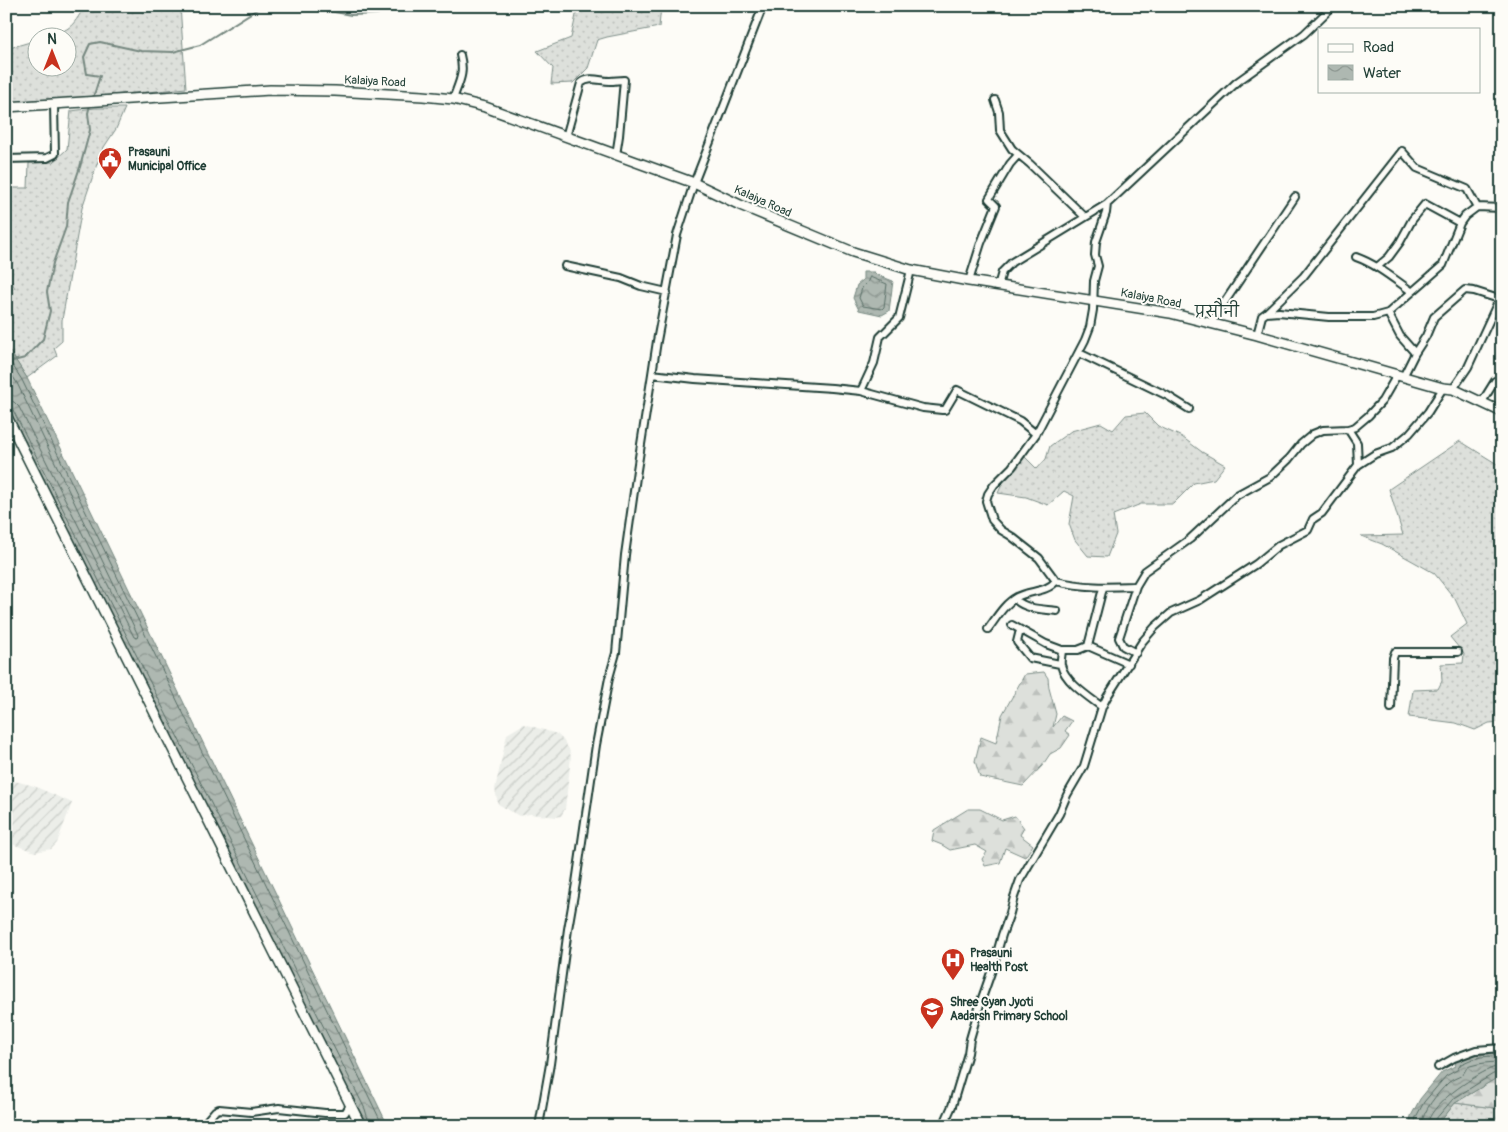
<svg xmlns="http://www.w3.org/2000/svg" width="1508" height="1132" font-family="Pangolin,'Playpen Sans Deva',sans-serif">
<defs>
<pattern id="industrial-furrows" width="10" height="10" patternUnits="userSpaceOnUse" patternTransform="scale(1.25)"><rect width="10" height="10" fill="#eceee9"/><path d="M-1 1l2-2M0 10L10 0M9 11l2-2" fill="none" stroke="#cacdc8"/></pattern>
<pattern id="grass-dots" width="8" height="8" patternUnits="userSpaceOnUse" patternTransform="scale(1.25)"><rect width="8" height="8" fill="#dde0db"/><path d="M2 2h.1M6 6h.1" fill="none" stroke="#bdc1bd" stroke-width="1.8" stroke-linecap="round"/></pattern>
<pattern id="forest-firs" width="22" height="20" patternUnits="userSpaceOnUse" patternTransform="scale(1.25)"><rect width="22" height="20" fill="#dde0db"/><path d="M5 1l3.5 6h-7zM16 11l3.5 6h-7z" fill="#bdc1bd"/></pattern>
<pattern id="water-waves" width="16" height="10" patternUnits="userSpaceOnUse" patternTransform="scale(1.25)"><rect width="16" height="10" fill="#aeb8b1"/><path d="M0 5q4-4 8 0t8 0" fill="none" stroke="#8d9791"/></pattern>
</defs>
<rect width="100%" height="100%" fill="#fdfcf7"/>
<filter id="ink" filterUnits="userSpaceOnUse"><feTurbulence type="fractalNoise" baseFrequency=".02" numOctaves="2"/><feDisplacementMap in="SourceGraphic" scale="10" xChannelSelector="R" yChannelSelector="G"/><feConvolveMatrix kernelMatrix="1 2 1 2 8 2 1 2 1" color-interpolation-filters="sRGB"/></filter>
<g filter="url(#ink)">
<path fill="url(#industrial-furrows)" d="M524,724L557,734L563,740L569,749L571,757L565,809L561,816L556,817L530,814L519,816L498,804L495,789L507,734Z
M6,780L19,782L34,786L72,803L57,843L51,849L35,852L6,842Z"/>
<path fill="url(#grass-dots)" stroke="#7e8e88" d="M85,6H180L186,88C126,95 66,98 6,102V49L37,40L38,68H68V38L44,37C70,30 71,29 85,6Z
M578,6H661L659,27L607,37L597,40L588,68L573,83L551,84L553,68L537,51L571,38Z
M95,108H125L116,129L104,147L98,161L82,208L62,320V341L54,348L57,356L27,378L6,345V290L15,288L6,272L7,188H28L29,163L53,162L67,149L71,111Z
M1145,413L1158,426L1182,437L1202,452L1225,465L1214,479L1194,483L1173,504H1141L1113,515L1116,534L1107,557L1088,556L1075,540L1069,524L1074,496L1064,491L1048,505L1026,497L998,493L1005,478L1024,456L1037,469L1046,459L1050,446L1071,431L1101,423L1113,430L1126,415Z
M1460,441L1502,467V722L1489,723L1475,730L1456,723L1409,717L1413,690L1438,689L1442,681L1441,664L1463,663L1464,654L1450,637L1467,624L1455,599L1434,573L1382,544L1361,536L1403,535L1389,489Z
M1455,1103L1502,1109V1126H1437Z"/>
<path fill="url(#forest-firs)" stroke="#7e8e88" d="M1044,672L1048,678L1049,688L1056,714L1053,727L1062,716L1072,721L1065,731L1070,735L1061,748L1050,754L1042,766L1023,786L980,777L975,761L981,737L996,743L1002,715L1025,674Z
M968,809H980L1002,820L1015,816L1024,828L1020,835L1033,845L1025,857L1005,848L1000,863L985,866L982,859L987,852L975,845L950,850L942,845L932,841L934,830Z
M1502,1078V1109L1455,1103L1495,1079Z"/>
<path fill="url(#water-waves)" stroke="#75877f" d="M863,272H874L877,275L893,281L889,311L882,315L859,310L853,298L857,285L863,280Z
M6,345L27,378L388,1126H366L360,1112L12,420L6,407Z
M1502,1050V1078L1495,1079L1455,1103L1437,1126H1409L1411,1116L1420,1099L1442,1072L1455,1066L1456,1060C1472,1054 1485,1052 1502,1050Z"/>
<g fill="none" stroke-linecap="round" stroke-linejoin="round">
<path stroke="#586e66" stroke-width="1" d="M870,277L887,284L884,307L882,309L863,306L859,298L862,288L867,283Z
M6,355L22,380L383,1126
M6,366L17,383L138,635L137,638L134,637L19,407L14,402L6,400
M6,406L10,407L13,410L365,1109L370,1126
M1414,1126L1416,1117L1424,1102L1446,1076L1457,1070L1461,1064L1470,1060L1481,1057L1502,1055
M1421,1126C1423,1110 1437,1094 1448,1083C1452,1079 1458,1078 1462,1075C1466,1071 1465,1068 1470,1066C1480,1063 1491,1062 1502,1062
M1427,1126C1428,1105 1472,1077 1490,1069C1494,1067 1498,1067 1502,1067
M1433,1126L1434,1121L1453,1099L1493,1074L1502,1073"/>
<path stroke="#75877f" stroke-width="2" d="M310,6L313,8L351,15L377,14L393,6
M93,98L100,76L87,74L84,57L90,44L100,42L141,51L173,52L200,45L262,6
M13,361L25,358L43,339L50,311L47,292L53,263L66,227L68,202L80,167L90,130L88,113L90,105"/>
<g stroke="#1f3d34" stroke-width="10">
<path id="street" d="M763,6L694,183L677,235L657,341L652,374L695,379L832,388L861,391L923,408L942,410H945L957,390L1020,421L1036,434
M453,99C459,82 465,74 460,55
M995,100L999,112L1000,130L1012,149L1030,164L1085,217
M566,137L581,83C590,76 600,81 610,81C615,81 619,80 624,80L619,136L616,155
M6,159L47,158L55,154L54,105
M1107,204L1106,213L1096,242L1095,255L1098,266L1094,281L1093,310L1090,327L1085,340L1036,434L1012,467L994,485L988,494L986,501L992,520L1001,530L1011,536L1039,558L1056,581C1085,588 1107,587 1136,586
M1356,257C1376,264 1394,279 1411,291
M565,266L621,278L641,286L667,292
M1377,267L1389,257L1400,242L1412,220L1425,204L1460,223
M969,281L981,243L996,206L989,199L1010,164L1018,155
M998,286L1002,272L1012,262L1107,204L1237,82L1304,34L1333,6
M1266,313L1303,277L1402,151L1417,168L1467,189L1477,207
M1388,313L1400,336L1415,353L1403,377
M1210,324L1295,197
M1257,335L1262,316L1266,313L1279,312L1329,317H1373L1388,313L1443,265L1460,223L1465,216L1477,207L1502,208
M1079,353L1168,396L1189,409
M1415,353L1426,336L1434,317L1465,290L1474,291L1502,300
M1453,389L1468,367L1502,293
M861,391L874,363L880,337L899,318L911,270
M1482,402L1495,381L1502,379
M1348,429L1357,443L1358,465
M1017,597L1016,600C1027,610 1044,609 1057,611
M1012,625L1046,644L1062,650C1062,654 1060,661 1061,665C1065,682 1089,697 1102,707
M988,629C997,617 1004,604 1017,597C1030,590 1046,593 1056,581
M1020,630L1017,642L1030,658L1060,664
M1088,646L1129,664
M1062,650H1078L1088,646L1103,588
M1136,653L1123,646L1119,638L1136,586L1145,571L1190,539L1237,495L1270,477L1289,459L1301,444L1313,434L1323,430L1348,429L1355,427L1368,416L1382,401L1397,375
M1391,708L1393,658L1395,652H1458
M1438,1067L1454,1058L1476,1050L1502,1048
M202,1126L215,1111L219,1109L251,1112L279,1108L325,1113H345L350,1105
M539,1126L550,1064L568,929L576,883L596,745L609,678L616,653L625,555L637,470L652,374
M943,1126L952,1106L968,1053L970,1039L981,1001L994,964L1002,935L1010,913L1014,897L1020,880L1059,814L1067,795L1084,766L1102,707L1107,697L1142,642L1155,627L1171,613L1200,600L1256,564L1279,545L1308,530L1313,519L1322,513L1358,465L1375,454L1392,448L1409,434L1428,412L1443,388"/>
</g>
<g stroke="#1f3d34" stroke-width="12">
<path id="secondary" d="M6,107L270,90L335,91L423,96L453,99L485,107L694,183L740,205L853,252L911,270L969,281L1170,313L1257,335L1443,388L1453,389L1502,412
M6,415L361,1126"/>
</g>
<use href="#street" stroke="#fdfcf7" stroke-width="6"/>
<use href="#secondary" stroke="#fdfcf7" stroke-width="9"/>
</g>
</g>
<defs>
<g id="civic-pin" transform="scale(1.25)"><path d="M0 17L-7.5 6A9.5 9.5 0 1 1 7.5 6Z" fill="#c8321e" stroke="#fdfcf7"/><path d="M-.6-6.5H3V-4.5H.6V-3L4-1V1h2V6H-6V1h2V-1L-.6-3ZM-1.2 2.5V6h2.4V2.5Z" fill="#fff"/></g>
<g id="hospital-pin" transform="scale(1.25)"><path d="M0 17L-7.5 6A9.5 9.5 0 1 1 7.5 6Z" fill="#c8321e" stroke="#fdfcf7"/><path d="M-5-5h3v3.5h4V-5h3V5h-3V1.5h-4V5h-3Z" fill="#fff"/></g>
<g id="school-pin" transform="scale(1.25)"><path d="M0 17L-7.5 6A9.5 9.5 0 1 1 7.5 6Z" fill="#c8321e" stroke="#fdfcf7"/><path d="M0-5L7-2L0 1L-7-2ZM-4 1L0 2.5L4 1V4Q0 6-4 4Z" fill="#fff"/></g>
</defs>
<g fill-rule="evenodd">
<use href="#civic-pin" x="110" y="159"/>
<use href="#hospital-pin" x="953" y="960"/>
<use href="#school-pin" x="932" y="1009"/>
</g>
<g text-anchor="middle" stroke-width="4" stroke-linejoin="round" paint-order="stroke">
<g font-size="12" fill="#1f3d34" stroke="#fdfcf7">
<text transform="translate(375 81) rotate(3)" y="4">Kalaiya Road</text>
<text transform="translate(763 201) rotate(24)" y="4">Kalaiya Road</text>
<text transform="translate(1151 298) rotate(11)" y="4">Kalaiya Road</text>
</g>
<g font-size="12" font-weight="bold" fill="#1f3d34" stroke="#fdfcf7" text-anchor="start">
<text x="128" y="156">Prasauni<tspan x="128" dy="14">Municipal Office</tspan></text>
<text x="970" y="957">Prasauni<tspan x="970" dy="14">Health Post</tspan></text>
<text x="950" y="1006">Shree Gyan Jyoti<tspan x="950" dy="14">Aadarsh Primary School</tspan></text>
</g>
<g font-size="15" fill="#1f3d34" stroke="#fdfcf7">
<text x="1217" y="317">प्रसौनी</text>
</g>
</g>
<rect width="1508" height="1132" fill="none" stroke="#fdfcf7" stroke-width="25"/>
<rect x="12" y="12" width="1483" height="1107" fill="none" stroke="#1f3d34" stroke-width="2" filter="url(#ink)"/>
<rect x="1318" y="28" width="162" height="65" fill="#fdfcf7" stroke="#a4b0a9"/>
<rect x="1328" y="44" width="25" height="8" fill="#fdfcf7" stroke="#a4b0a9"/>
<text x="1363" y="52" font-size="15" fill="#1f3d34">Road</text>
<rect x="1328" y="65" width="25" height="15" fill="url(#water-waves)" stroke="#a4b0a9"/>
<text x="1363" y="78" font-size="15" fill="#1f3d34">Water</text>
<g transform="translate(52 52)"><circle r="24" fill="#fdfcf7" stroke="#a4b0a9"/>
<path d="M0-4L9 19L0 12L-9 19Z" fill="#c8321e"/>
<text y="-8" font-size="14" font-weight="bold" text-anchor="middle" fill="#1f3d34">N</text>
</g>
</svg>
